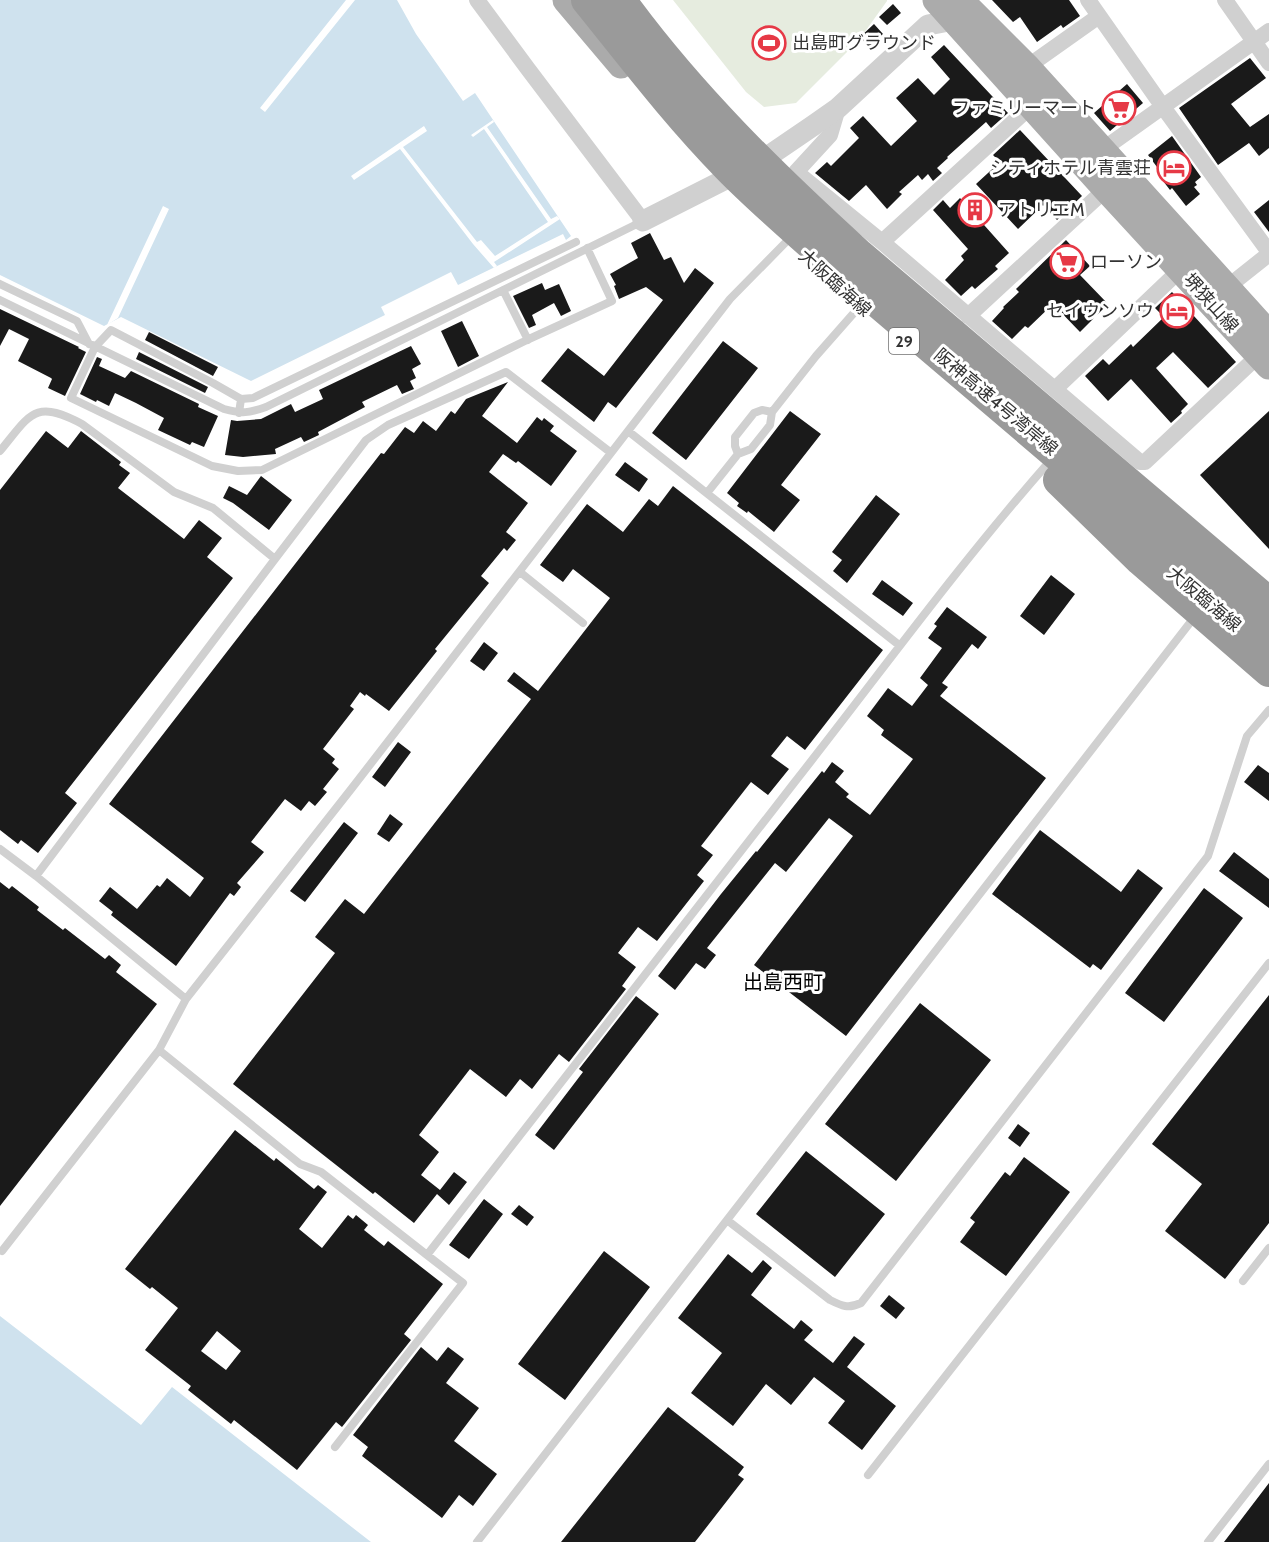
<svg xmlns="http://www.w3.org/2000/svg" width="1269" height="1542" font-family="Cabin,'Noto Sans JP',sans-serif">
<rect width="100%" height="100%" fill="#fff"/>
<path fill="#e6ecdf" d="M673,0H887V1L859,40L796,103L764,107L746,92Z"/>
<path fill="#cfe2ee" d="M0,0H397L416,34L463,101L475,93L571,236L566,240L563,234L458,285L451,272L381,307L385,315L251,381L121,317L104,326L0,275Z
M0,1316L141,1425L172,1387L371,1542H0Z"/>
<path fill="#fff" d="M346,0H355L265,112L260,108Z
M493,120L494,122L487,127L551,219L557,216L560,219L494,262L497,266L494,268L473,244L400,149L354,180L351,176L424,126L427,131L403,147L477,242L481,240L495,256L548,222L484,129L473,137L471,135Z
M163,206L169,209L118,318L107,325Z"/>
<path fill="#1a1a1a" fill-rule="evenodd" d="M992,0H1069L1080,16L1063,28L1061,25L1037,42L1020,17L1013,22Z
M893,4L901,13L887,25L879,17Z
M874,24L883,34L869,47L860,37Z
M944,45L1008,113L991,128L986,122L947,157L948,158L937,168L942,173L933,181L928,174L922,180L918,175L899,192L902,194L887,209L866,185L849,201L815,173L827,162L831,166L859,138L850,128L863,116L891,146L917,121L896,98L918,78L934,95L950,79L931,57Z
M1250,58L1266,78L1231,104L1250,127L1269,114V148L1259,156L1249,143L1218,165L1179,108Z
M1127,84L1143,103L1110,131L1094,113Z
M1020,130L1082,196L1057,220L1043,205L1018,229L976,184L1000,162L993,155Z
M1172,136L1201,177L1195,182L1197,185L1194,187L1200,194L1186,206L1172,188L1170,190L1160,177L1163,175L1148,155Z
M960,198L1009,253L995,266L998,269L975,289L972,286L961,296L945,280L964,260L961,256L968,249L933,210L943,200L950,208Z
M1269,200V232L1254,212Z
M650,233L664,260L671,257L684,283L695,268L714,283L616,408L608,402L594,422L541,381L568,348L604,376L663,300L646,287L619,299L614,286L616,285L610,274L638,258L631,243Z
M1066,240L1090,266L1080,275L1108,304L1080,332L1053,304L1028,328L1025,326L1012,339L992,321L1004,308L1003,307L1019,292L1016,289Z
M542,283L545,290L559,284L571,311L561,316L554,303L532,315L536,325L529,328L513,296Z
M1172,292L1236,362L1208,388L1173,352L1156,368L1188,404L1181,411L1182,413L1171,423L1131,379L1108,401L1085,376L1103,359L1109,365L1131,344L1133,347L1164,317L1155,308Z
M0,309L79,347L78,348L86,352L65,396L48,388L52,379L51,378L18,361L29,339L9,329L0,346Z
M462,321L479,356L458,367L441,331Z
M149,332L218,367L213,376L145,340Z
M723,341L758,368L686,460L652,433Z
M411,346L421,364L412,369L416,378L410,381L414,389L402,394L397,385L362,402L365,407L318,432L319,435L304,442L301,437L275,449L276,454L243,457L225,455L231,420L237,421L261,419L291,404L295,412L323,399L319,390Z
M139,352L208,387L205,393L136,359Z
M97,357L102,359L99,366L125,378L131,371L199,404L198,407L218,416L204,447L192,442L190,445L158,430L164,418L136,403L115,393L109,406L97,400L96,402L80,394Z
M508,382L482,416L517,443L537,417L542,421L544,418L554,426L550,431L577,451L551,486L518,461L516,463L503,454L489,472L528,503L506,532L516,540L507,551L504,548L481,576L489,583L435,649L437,651L389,711L366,694L365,696L360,692L350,706L354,709L323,749L335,759L332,763L339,769L323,789L327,792L315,806L309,801L301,811L285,799L251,842L264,852L237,883L241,887L234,896L230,893L176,966L111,915L113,912L99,901L110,887L137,909L157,885L160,887L167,878L190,897L204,878L109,804L381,453L384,454L405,427L414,433L423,421L436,431L451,411L455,414L466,399Z
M790,411L821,434L781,485L800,500L774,532L748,511L747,513L737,506L739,503L727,493Z
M1269,411V549L1200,475Z
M46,431L68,448L81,431L121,462L119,465L130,473L118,488L184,539L199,520L222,538L207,557L233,578L65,793L77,803L38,853L21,840L18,844L0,830V490Z
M625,462L648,479L639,492L615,475Z
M261,476L292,500L269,530L233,503L223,498L229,486L247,495Z
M673,486L883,650L805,750L787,736L771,756L789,769L768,795L751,782L701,846L713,855L697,875L704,881L657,941L638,927L618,953L636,967L622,986L626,989L569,1062L559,1054L532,1089L520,1079L506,1097L470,1069L419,1135L439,1152L421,1175L440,1190L454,1172L467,1182L449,1205L437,1194L414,1223L375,1192L373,1194L233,1084L335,953L315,937L345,899L364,914L531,699L507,681L514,672L538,691L610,598L573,569L563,582L540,565L587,504L623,532L649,499L658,506Z
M876,495L900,514L847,583L833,571L842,560L832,552Z
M1051,575L1075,594L1044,635L1020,616Z
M882,580L913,603L903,616L872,594Z
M947,607L987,637L978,649L972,644L942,683L948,687L940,696L1046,778L846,1036L754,965L853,836L829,818L786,872L775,863L707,948L716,955L705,969L696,963L675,990L658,976L721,894L756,851L757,852L822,771L824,773L832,762L844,771L835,782L849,794L846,797L870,815L913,759L881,735L884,730L867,716L888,688L912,706L928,685L920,678L942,648L928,638L937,626L934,624Z
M484,642L498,653L484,671L470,661Z
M398,742L411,752L385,787L372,777Z
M1258,765L1269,773V801L1244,782Z
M390,814L403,824L389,842L377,834Z
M344,822L358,833L305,902L290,891Z
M1040,830L1121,892L1138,869L1163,888L1101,970L1093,964L1090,968L992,894Z
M1234,852L1269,879V908L1219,871Z
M0,882L9,889L12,886L39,907L37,910L63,930L65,928L105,959L109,955L121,965L116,972L157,1004L0,1206Z
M1204,888L1243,918L1164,1022L1125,993Z
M1269,995V1223L1225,1279L1165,1231L1202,1184L1152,1144Z
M636,996L659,1014L554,1150L535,1135L583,1072L579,1069Z
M920,1003L991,1060L896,1181L825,1124Z
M1018,1124L1030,1133L1020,1147L1008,1138Z
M235,1130L274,1161L276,1158L314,1189L318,1185L327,1192L299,1229L322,1248L348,1215L353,1219L356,1215L368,1225L364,1230L384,1246L388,1241L443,1284L404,1334L411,1340L342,1427L336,1422L297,1470L234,1420L231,1424L188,1390L191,1386L145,1350L178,1308L152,1287L150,1289L125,1269ZM217,1331L241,1351L226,1370L201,1351Z
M806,1151L885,1214L835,1277L756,1214Z
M1024,1157L1070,1192L1006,1276L960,1242L975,1222L970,1218L1005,1172L1010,1176Z
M484,1199L503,1214L469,1259L449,1245Z
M519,1205L534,1217L527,1226L511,1214Z
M604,1251L650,1287L565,1400L518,1364Z
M728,1254L752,1273L763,1260L772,1268L751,1295L794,1329L801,1320L813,1330L804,1340L833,1363L854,1336L865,1344L847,1367L896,1406L862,1450L828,1423L845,1401L814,1377L791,1405L766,1384L733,1426L691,1393L722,1353L678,1318Z
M889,1295L905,1308L896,1319L880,1306Z
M421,1347L437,1361L448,1347L464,1359L446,1383L479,1408L454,1441L497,1474L473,1506L459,1495L442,1518L362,1456L368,1447L353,1435Z
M668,1407L744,1467L738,1475L744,1479L695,1542H561Z
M1269,1483V1542H1224Z"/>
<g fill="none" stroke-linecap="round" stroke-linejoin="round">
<path stroke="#d0d0d0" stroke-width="8" d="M788,240L730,299L352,788L186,999L159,1050L300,1164L321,1172L427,1255C549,1097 672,940 794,783C879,675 959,564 1050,461
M0,284L77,321L89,344
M503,290L528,340
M0,300L224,409C242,414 249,413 266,407L643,221
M241,399L253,398L576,242
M239,413L241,399L213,383L111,330L95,347L71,398L212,466L238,471L262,470L529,339L612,301L587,248
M628,431L899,645
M0,451C30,415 34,398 82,424L174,492L213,508L275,559
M738,454L735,446V437L754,413L762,410L772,412
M707,493L738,454L751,449L770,425L772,412L816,356L860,306
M520,572L583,623
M1196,615L727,1220L830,1300C842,1306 848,1309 861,1303L1208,856L1247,736L1269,710
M0,849L36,876L186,999
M36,876L275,559L366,440L388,425L506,372L610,452
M2,1251L159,1050
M1243,1281L1269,1248
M335,1447L463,1283L427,1255
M868,1475L1269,963
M477,1542L727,1220
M1208,1542L1269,1464"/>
<path stroke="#d0d0d0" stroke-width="16" d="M477,0L528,69L643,221
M1088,0L1163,107L1269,252
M1225,0L1269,63
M1027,67L1099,16
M838,108L830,135L796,172L882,242L1140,462H1145L1259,355
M1102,150L1269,31
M882,242L1031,106
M1220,293L1269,254
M968,316L1106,189
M1055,389L1180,270"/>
<path stroke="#d0d0d0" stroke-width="21" d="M643,221L724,180L770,155L814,125L838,108L928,25L954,20"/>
<path stroke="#ababab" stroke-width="27" d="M566,0L621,65
M936,0L1106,189L1269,366
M960,0L1027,67L1269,334"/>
<path stroke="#9a9a9a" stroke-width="32" d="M587,0C633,57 677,115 728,167C763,203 802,235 839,269L1269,635
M620,0C689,95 772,176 859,255L1269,603
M1059,480L1141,560L1269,671"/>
</g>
<defs>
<g id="stadium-ring" transform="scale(1.725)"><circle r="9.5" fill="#fff" stroke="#e63946" stroke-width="1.5"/><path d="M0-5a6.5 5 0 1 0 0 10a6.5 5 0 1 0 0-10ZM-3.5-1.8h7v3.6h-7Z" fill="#e63946"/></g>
<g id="supermarket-ring" transform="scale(1.725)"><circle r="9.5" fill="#fff" stroke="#e63946" stroke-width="1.5"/><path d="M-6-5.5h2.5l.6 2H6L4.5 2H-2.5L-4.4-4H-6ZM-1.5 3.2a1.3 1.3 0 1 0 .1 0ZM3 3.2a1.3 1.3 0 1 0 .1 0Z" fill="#e63946"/></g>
<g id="hotel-ring" transform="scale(1.725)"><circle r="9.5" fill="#fff" stroke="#e63946" stroke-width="1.5"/><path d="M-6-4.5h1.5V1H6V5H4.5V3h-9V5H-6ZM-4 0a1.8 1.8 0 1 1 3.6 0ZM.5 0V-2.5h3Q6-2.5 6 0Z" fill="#e63946"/></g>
<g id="building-ring" transform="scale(1.725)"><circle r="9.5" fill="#fff" stroke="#e63946" stroke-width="1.5"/><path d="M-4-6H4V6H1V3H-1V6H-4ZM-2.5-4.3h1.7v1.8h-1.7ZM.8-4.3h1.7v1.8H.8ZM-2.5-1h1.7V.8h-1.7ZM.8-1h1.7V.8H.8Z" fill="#e63946"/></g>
</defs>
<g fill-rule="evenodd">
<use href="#stadium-ring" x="769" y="43"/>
<use href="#supermarket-ring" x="1119" y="108"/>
<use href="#hotel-ring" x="1174" y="168"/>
<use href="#building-ring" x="975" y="210"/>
<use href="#supermarket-ring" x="1067" y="262"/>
<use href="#hotel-ring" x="1177" y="311"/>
</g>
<g text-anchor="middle" stroke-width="6" stroke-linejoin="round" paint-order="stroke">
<rect fill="#fff" stroke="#707070" stroke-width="1.5" x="889" y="328" width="30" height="26" rx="4.5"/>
<g font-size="16" font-weight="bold" fill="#333">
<text x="904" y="347">29</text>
</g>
<g font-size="18" fill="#333" stroke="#fff" text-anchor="start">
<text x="792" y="49">出島町グラウンド</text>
<text x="1096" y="114" text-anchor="end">ファミリーマート</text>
<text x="1151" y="174" text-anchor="end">シティホテル青雲荘</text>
<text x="998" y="216">アトリエM</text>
<text x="1090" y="268">ローソン</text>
<text x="1154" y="317" text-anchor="end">セイウンソウ</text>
</g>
<g font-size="18" fill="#333" stroke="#fff">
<text transform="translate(835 283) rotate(42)" y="6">大阪臨海線</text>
<text transform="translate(1211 303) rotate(48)" y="6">堺狭山線</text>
<text transform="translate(996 402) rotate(40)" y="6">阪神高速4号湾岸線</text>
<text transform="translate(1204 599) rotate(40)" y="6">大阪臨海線</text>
</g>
<g font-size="20" fill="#000" stroke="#fff">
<text x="783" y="989">出島西町</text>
</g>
</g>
</svg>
